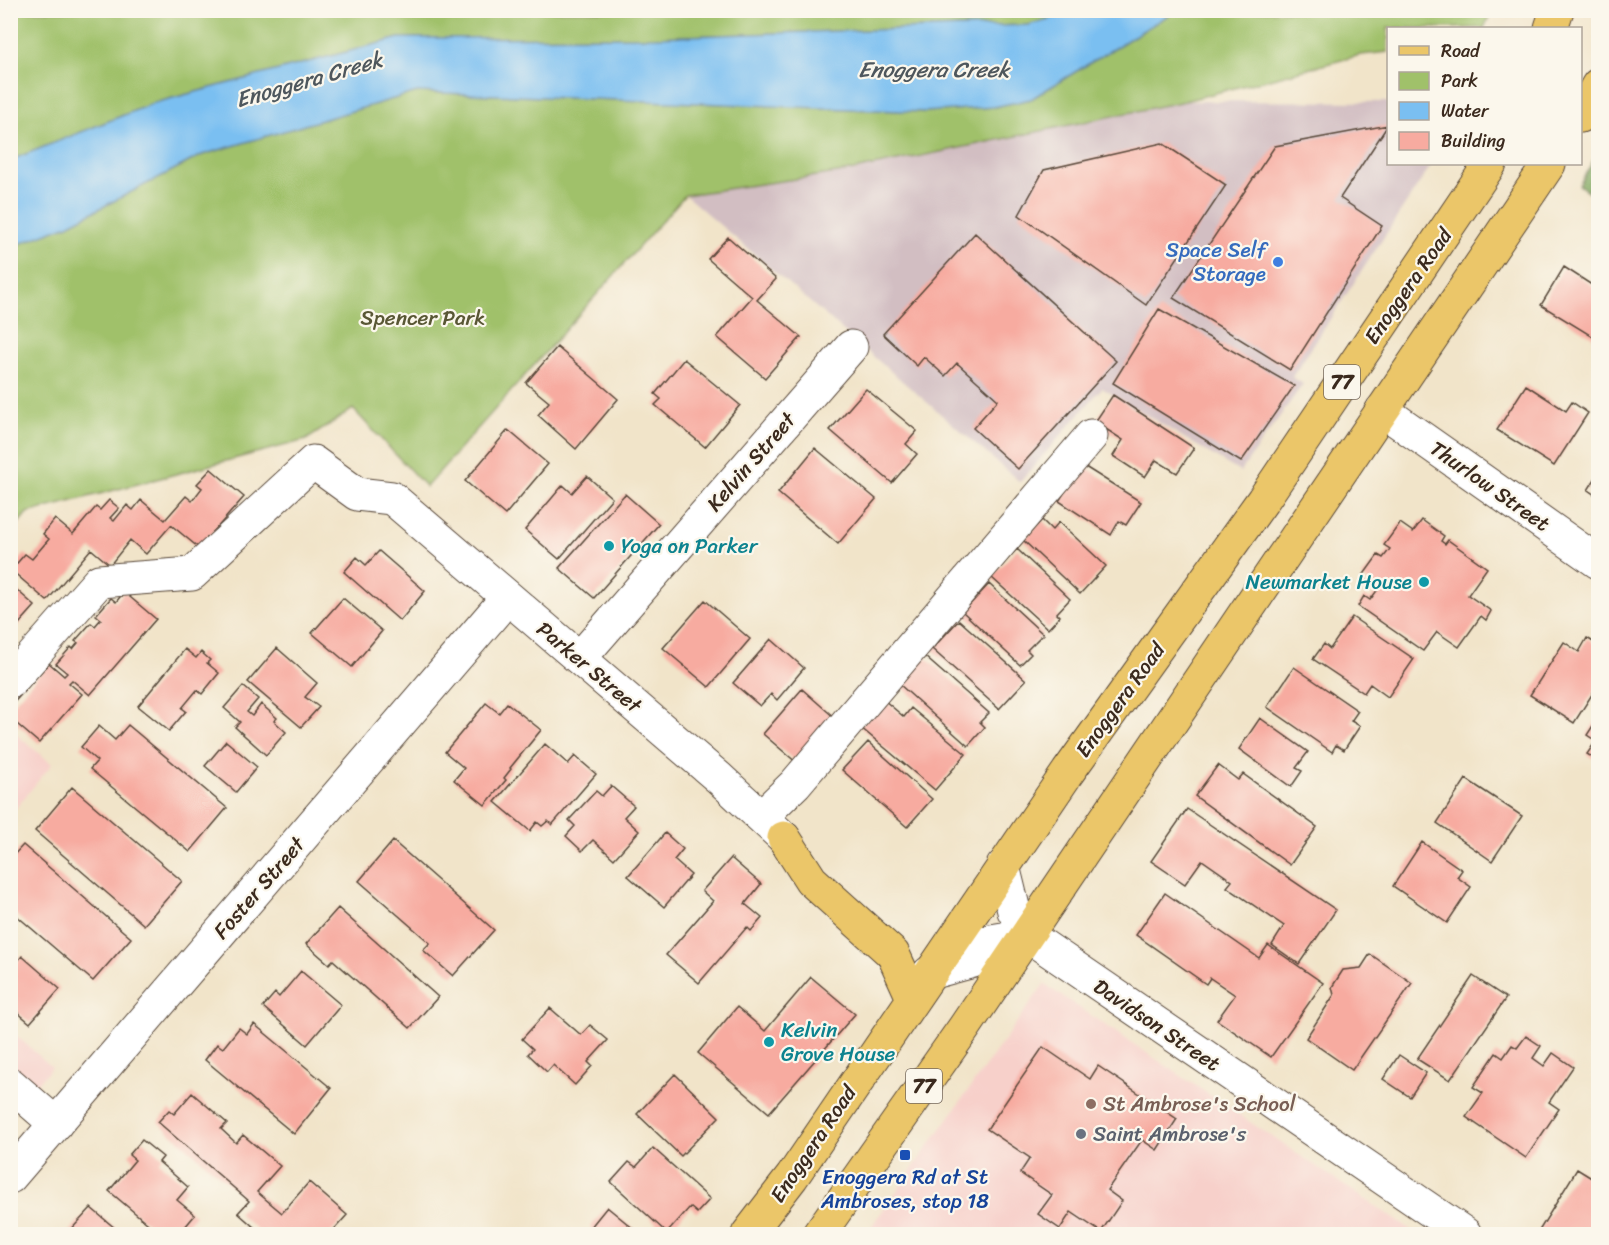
<svg xmlns="http://www.w3.org/2000/svg" width="1609" height="1245" font-family="Sriracha,sans-serif">
<rect width="100%" height="100%" fill="#fbf7ec"/>
<filter id="ink" filterUnits="userSpaceOnUse"><feTurbulence type="fractalNoise" baseFrequency=".0167" numOctaves="2"/><feDisplacementMap in="SourceGraphic" scale="12" xChannelSelector="R" yChannelSelector="G"/><feConvolveMatrix kernelMatrix="1 2 1 2 8 2 1 2 1" color-interpolation-filters="sRGB"/></filter>
<filter id="wash" filterUnits="userSpaceOnUse"><feTurbulence type="fractalNoise" baseFrequency=".008" numOctaves="4" result="noise"/><feDisplacementMap in="SourceGraphic" scale="24" xChannelSelector="R" yChannelSelector="G"/><feGaussianBlur stdDeviation="1.35" result="paint"/><feColorMatrix in="noise" values="0 0 0 0 0 0 0 0 0 0 0 0 0 0 0 0 0 1.4 0 .05"/><feComposite in="paint" operator="in"/></filter>
<g filter="url(#wash)">
<rect width="100%" height="100%" fill="#f1e4c9"/>
<path fill="#f7d0ca" d="M11,730L52,764L11,814Z
M1044,984L1417,1234H866Z
M11,1031L52,1067L11,1113Z"/>
<path fill="#d2bec2" d="M1185,101L1388,102V164H1432L1292,377L1303,384L1240,472L1102,388L1020,482L685,195L844,172Z"/>
<path fill="#a0c16a" stroke="#6e7644" stroke-width="1.5" d="M11,11H1076L1028,25L655,37L399,38L154,103L11,160Z
M1175,11H1492L1484,28H1388V52L1361,55L1185,101L844,172L685,195L426,487L353,409L306,440L27,513L11,532V247L68,225L202,155L417,92L925,112L994,107L1031,99Z"/>
<path fill="#80a75e" stroke="#5e683e" stroke-width="1.5" d="M1598,153V198L1579,185Z"/>
<path fill="#7abff1" stroke="#5a7488" stroke-width="1.5" d="M1076,11H1175L1031,99L994,107L925,112L417,92L202,155L68,225L11,247V160L154,103L399,38L655,37L1028,25Z"/>
<g id="blocks">
<path fill="#f7aba0" d="M1388,125L1340,198L1382,226L1290,370L1173,298L1275,146Z
M1162,143L1226,185L1146,305L1019,215L1044,170Z
M975,233L1116,361L1018,469L973,428L998,400L957,363L945,376L924,357L917,366L883,334Z
M728,237L776,279L757,300L801,337L765,378L717,337L752,297L708,259Z
M1564,267L1598,289V340L1541,305Z
M1159,309L1294,386L1241,462L1113,383Z
M557,347L618,399L576,449L538,415L549,402L526,383Z
M684,359L740,405L705,447L655,405L661,399L655,394Z
M1526,385L1566,411L1572,402L1588,413L1554,466L1497,430Z
M866,389L917,431L906,444L917,454L892,483L830,430Z
M1113,395L1194,448L1177,473L1156,460L1145,477L1113,456L1123,440L1095,422Z
M508,430L548,464L505,515L465,481Z
M815,448L876,499L838,544L778,493Z
M1082,465L1141,502L1126,525L1119,521L1111,535L1059,501Z
M211,469L244,497L199,548L171,525L146,554L130,540L110,565L91,549L47,601L11,570L25,554L32,559L49,539L43,534L55,519L73,534L96,507L100,510L109,500L119,508L110,518L114,521L127,505L133,510L141,500L165,520L186,496L192,501L202,488L197,484Z
M1598,474V497L1588,490Z
M587,476L612,498L559,559L525,530L563,485L572,493Z
M625,494L659,524L594,598L559,568Z
M1042,520L1052,530L1059,522L1106,566L1080,594L1023,540Z
M1422,520L1444,536L1441,541L1445,544L1448,540L1487,568L1468,595L1491,611L1486,620L1481,616L1459,647L1437,632L1423,651L1358,606L1364,596L1370,600L1379,588L1362,577L1378,555L1383,558L1390,549L1384,545L1400,523L1413,532Z
M1017,549L1070,599L1056,614L1060,616L1048,629L991,577Z
M379,551L425,591L400,621L344,572L357,557L366,565Z
M10,584L35,606L10,634Z
M989,584L1043,634L1027,650L1031,654L1020,665L963,612Z
M124,592L156,619L90,695L72,680L69,683L82,694L39,743L10,718V707L49,663L64,676L67,673L56,664L71,647L73,649L78,643L75,641L91,623L95,626L101,619L96,615L111,598L116,602Z
M343,598L382,631L352,667L312,633Z
M705,600L750,639L709,687L663,648Z
M1352,617L1414,659L1388,697L1370,684L1364,693L1313,659L1324,644L1330,649Z
M959,620L1026,680L999,709L932,649Z
M1587,638L1598,645V685L1574,723L1530,695L1564,642L1579,652Z
M771,639L804,668L777,700L771,694L760,706L733,683Z
M277,648L317,683L305,697L319,707L301,727L248,682Z
M185,649L196,658L201,652L210,660L207,663L219,673L202,694L197,690L182,708L186,711L169,731L138,706Z
M924,656L989,713L980,722L985,727L968,746L899,684Z
M1294,667L1358,711L1351,721L1360,726L1344,750L1336,745L1332,752L1267,707Z
M243,686L258,699L247,712L252,716L261,704L277,718L274,721L286,732L266,755L235,727L240,722L224,708Z
M802,689L836,719L797,763L763,734Z
M884,700L904,717L911,708L966,754L935,790L860,727Z
M486,703L499,713L507,703L541,730L510,768L511,769L504,778L506,780L485,805L454,780L464,768L445,752Z
M1260,718L1308,752L1296,768L1302,771L1291,787L1239,749Z
M1598,718V761L1587,754L1596,741L1587,735Z
M128,725L227,808L190,852L90,769L97,761L81,747L99,726L115,740Z
M226,741L257,767L236,792L205,766Z
M868,742L932,799L907,827L842,770Z
M545,744L568,764L575,756L596,774L552,825L548,821L542,826L537,822L530,831L495,802Z
M1218,765L1238,780L1243,774L1317,827L1290,865L1195,796Z
M1466,779L1522,816L1492,861L1437,823Z
M611,786L634,806L624,817L639,831L614,859L593,840L582,851L566,836L575,826L569,820L596,791L602,796Z
M72,787L182,881L144,925L35,831Z
M1187,809L1336,910L1299,964L1272,945L1284,926L1227,887L1232,881L1202,860L1185,884L1151,861Z
M665,833L683,849L674,860L691,875L664,907L628,876Z
M393,841L494,930L453,976L423,950L430,943L359,881Z
M1422,842L1462,870L1457,877L1471,887L1447,923L1393,886Z
M23,845L131,938L93,981L10,910V859Z
M731,858L761,884L745,904L762,918L751,931L747,927L699,983L666,955L713,901L702,891Z
M1165,893L1259,958L1268,945L1323,983L1271,1057L1217,1020L1235,995L1210,978L1206,984L1136,935Z
M338,908L438,997L410,1028L333,960L329,964L306,944Z
M1370,954L1412,983L1352,1070L1306,1038L1334,995L1332,987L1343,970L1361,968Z
M22,956L60,989L30,1023L10,1006V970Z
M301,971L341,1005L307,1045L263,1007L275,993L279,997Z
M1473,976L1506,998L1450,1080L1417,1059Z
M811,977L855,1014L769,1113L698,1053L737,1007L765,1031Z
M550,1008L581,1035L590,1025L608,1040L588,1062L592,1066L575,1085L553,1065L547,1072L528,1054L533,1049L522,1039Z
M254,1024L331,1088L294,1134L205,1060L217,1044L223,1048L239,1028L247,1034Z
M1526,1036L1541,1046L1533,1058L1544,1066L1553,1053L1573,1067L1549,1102L1559,1109L1526,1158L1466,1117L1483,1093L1473,1087L1496,1053L1503,1058L1512,1045L1517,1048Z
M1043,1047L1090,1079L1098,1066L1177,1119L1157,1150L1142,1140L1107,1190L1122,1201L1101,1232L1071,1212L1060,1229L1038,1214L1052,1195L1020,1173L1030,1158L987,1129Z
M1399,1055L1426,1073L1410,1097L1383,1079Z
M675,1074L719,1117L681,1156L637,1114Z
M192,1093L227,1123L221,1129L236,1143L243,1135L280,1166L257,1192L282,1213L309,1182L347,1215L330,1234H273L269,1231L262,1234L238,1213L249,1201L158,1122L169,1110L174,1114Z
M142,1140L163,1157L159,1162L188,1187L177,1200L195,1215L179,1234H160L109,1191L135,1160L129,1155Z
M653,1148L710,1199L697,1213L690,1207L667,1233L611,1182L629,1162L636,1167Z
M1577,1169L1598,1182V1230L1596,1234H1537Z
M607,1207L640,1234H595L590,1228Z
M91,1208L122,1234H67Z"/>
</g>
</g>
<g filter="url(#ink)">
<use href="#blocks" fill-opacity="0" stroke="#564638" stroke-width="1.5"/>
<g fill="none" stroke-linecap="round" stroke-linejoin="round">
<g stroke="#564638" stroke-width="35">
<path id="minor" d="M1382,410L1598,562
M580,658L851,347
M10,682L99,581L192,574L313,462L357,494L392,498L719,778L784,838
M762,816L795,784L1091,436
M1003,866L1014,911L1027,935L1465,1234
M929,973L973,961L991,941L1027,935
M10,1084L56,1124
M10,1177L507,598"/>
</g>
<g stroke="#564638" stroke-width="35">
<path id="major" d="M1551,28L1557,10
M1580,116L1598,85
M784,838L811,880L893,954L913,998
M748,1234L792,1177L1068,772L1263,500L1490,164
M819,1234L964,1028L1549,164"/>
</g>
<use href="#minor" stroke="#fff" stroke-width="33"/>
<use href="#major" stroke="#ebc669" stroke-width="33"/>
</g>
</g>
<circle fill="#3f7fe0" stroke="#fbf7ec" stroke-width="2" cx="1278" cy="262" r="6"/>
<g fill="#0f9aa8" stroke="#fbf7ec" stroke-width="2">
<circle cx="609" cy="546" r="6"/>
<circle cx="1424" cy="582" r="6"/>
<circle cx="769" cy="1042" r="6"/>
</g>
<circle fill="#8d6e63" stroke="#fbf7ec" stroke-width="2" cx="1091" cy="1104" r="6"/>
<circle fill="#6b7280" stroke="#fbf7ec" stroke-width="2" cx="1081" cy="1134" r="6"/>
<rect fill="#1a4fb4" stroke="#fbf7ec" stroke-width="2" x="899" y="1149" width="12" height="12" rx="3"/>
<g text-anchor="middle" stroke-width="4.5" stroke-linejoin="round" paint-order="stroke">
<g fill="#fbf7ec" stroke="#75685c" stroke-width="1.5">
<rect x="1324" y="365" width="36" height="34" rx="4.5"/>
<rect x="906" y="1069" width="36" height="34" rx="4.5"/>
</g>
<g font-size="20" font-weight="bold" fill="#3b2a1e">
<text x="1342" y="389">77</text>
<text x="924" y="1093">77</text>
</g>
<g font-size="21" fill="#366cbe" stroke="#fbf7ec" text-anchor="end">
<text x="1266" y="257">Space Self<tspan x="1266" dy="24">Storage</tspan></text>
</g>
<g font-size="21" fill="#3b2a1e" stroke="#fbf7ec">
<text transform="translate(1408 286) rotate(-55)" y="7">Enoggera Road</text>
<text transform="translate(751 462) rotate(-49)" y="7">Kelvin Street</text>
<text transform="translate(1490 486) rotate(35)" y="7">Thurlow Street</text>
<text transform="translate(589 667) rotate(40)" y="7">Parker Street</text>
<text transform="translate(1120 700) rotate(-54)" y="7">Enoggera Road</text>
<text transform="translate(259 888) rotate(-49)" y="7">Foster Street</text>
<text transform="translate(1157 1025) rotate(34)" y="7">Davidson Street</text>
<text transform="translate(813 1144) rotate(-56)" y="7">Enoggera Road</text>
</g>
<g font-size="21" fill="#595735" stroke="#fbf7ec">
<text x="423" y="325">Spencer Park</text>
</g>
<g font-size="21" fill="#0d838f" stroke="#fbf7ec" text-anchor="start">
<text x="621" y="553">Yoga on Parker</text>
<text x="1412" y="589" text-anchor="end">Newmarket House</text>
<text x="781" y="1037">Kelvin<tspan x="781" dy="24">Grove House</tspan></text>
</g>
<g font-size="21" fill="#785e54" stroke="#fbf7ec" text-anchor="start">
<text x="1103" y="1111">St Ambrose's School</text>
</g>
<g font-size="21" fill="#5b616d" stroke="#fbf7ec" text-anchor="start">
<text x="1093" y="1141">Saint Ambrose's</text>
</g>
<g font-size="21" fill="#164399" stroke="#fbf7ec">
<text x="905" y="1184">Enoggera Rd at St<tspan x="905" dy="24">Ambroses, stop 18</tspan></text>
</g>
<g font-size="22" font-style="italic" fill="#4e575d" stroke="#fbf7ec">
<text x="934" y="77">Enoggera Creek</text>
<text transform="translate(309 79) rotate(-16)" y="8">Enoggera Creek</text>
</g>
</g>
<rect width="1609" height="1245" fill="none" stroke="#fbf7ec" stroke-width="36"/>
<rect x="1387" y="27" width="195" height="138" fill="#fbf7ec" stroke="#aea59a" stroke-width="1.5"/>
<rect x="1399" y="46" width="30" height="9" fill="#ebc669" stroke="#aea59a" stroke-width="1.5"/>
<text x="1441" y="57" font-size="18" fill="#3b2a1e">Road</text>
<rect x="1399" y="72" width="30" height="18" fill="#a0c16a" stroke="#aea59a" stroke-width="1.5"/>
<text x="1441" y="87" font-size="18" fill="#3b2a1e">Park</text>
<rect x="1399" y="102" width="30" height="18" fill="#7abff1" stroke="#aea59a" stroke-width="1.5"/>
<text x="1441" y="117" font-size="18" fill="#3b2a1e">Water</text>
<rect x="1399" y="132" width="30" height="18" fill="#f7aba0" stroke="#aea59a" stroke-width="1.5"/>
<text x="1441" y="147" font-size="18" fill="#3b2a1e">Building</text>
</svg>
